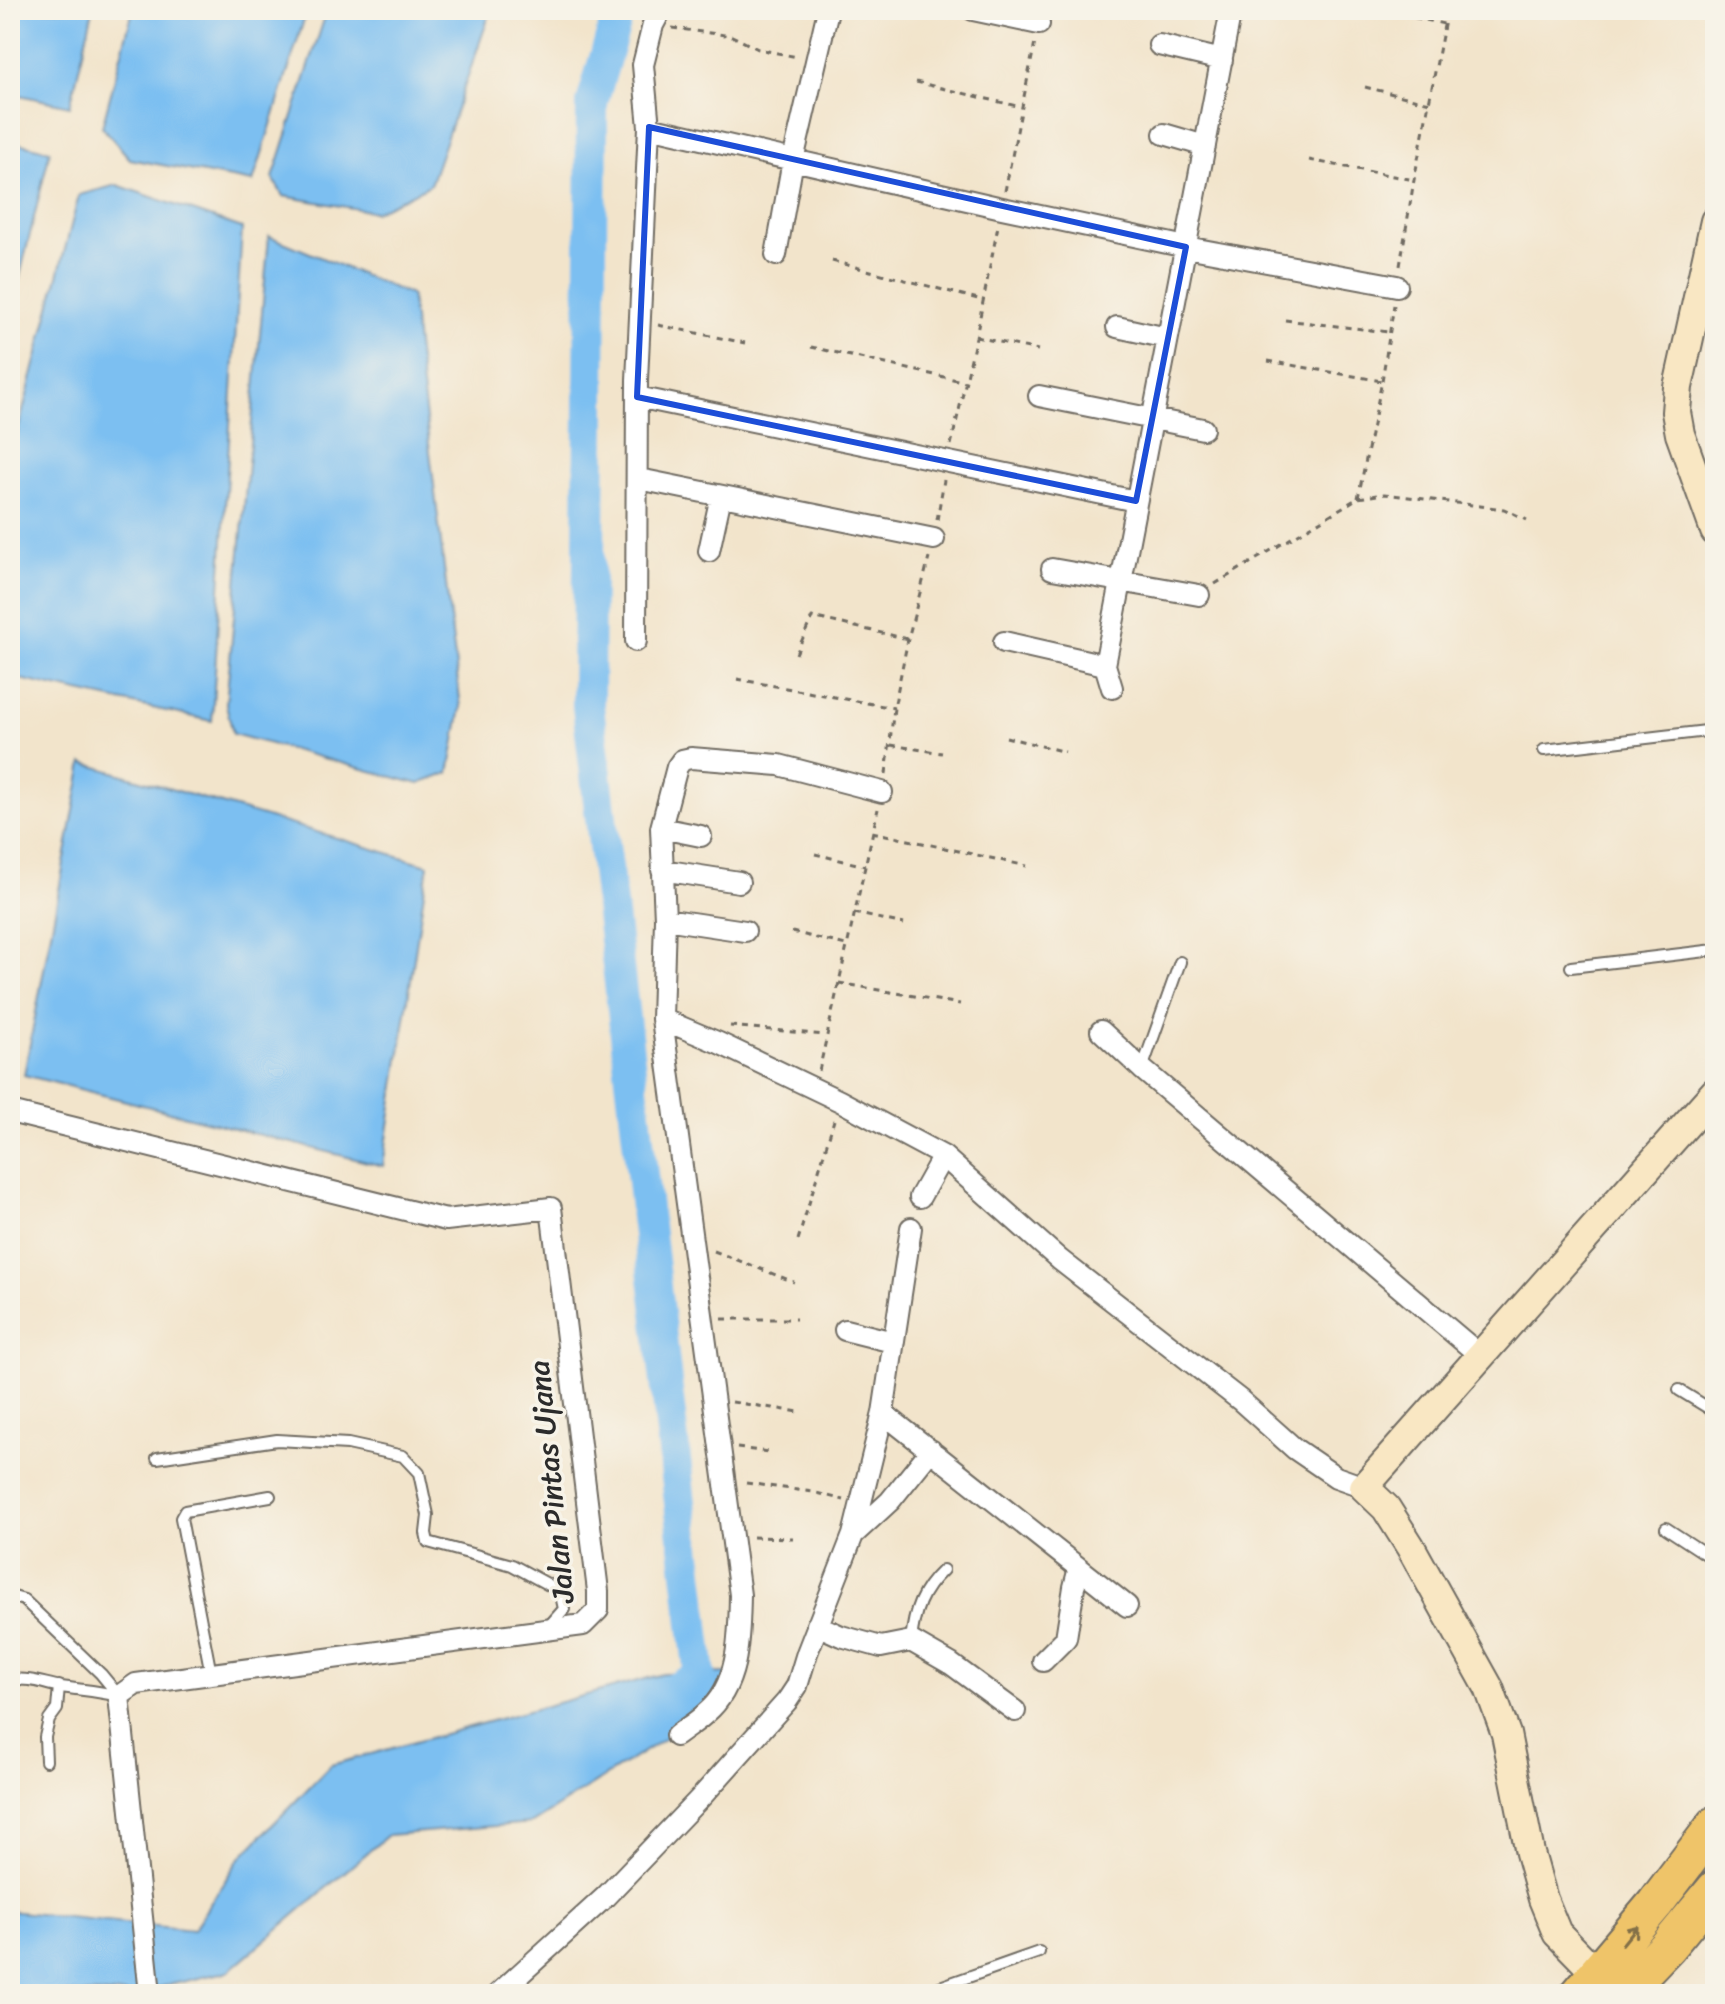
<svg xmlns="http://www.w3.org/2000/svg" width="1725" height="2004" font-family="Sriracha,sans-serif">
<rect width="100%" height="100%" fill="#f7f3e8"/>
<filter id="ink" filterUnits="userSpaceOnUse"><feTurbulence type="fractalNoise" baseFrequency=".0125" numOctaves="2"/><feDisplacementMap in="SourceGraphic" scale="16" xChannelSelector="R" yChannelSelector="G"/><feConvolveMatrix kernelMatrix="1 2 1 2 8 2 1 2 1" color-interpolation-filters="sRGB"/></filter>
<filter id="wash" filterUnits="userSpaceOnUse"><feTurbulence type="fractalNoise" baseFrequency=".006" numOctaves="4" result="noise"/><feDisplacementMap in="SourceGraphic" scale="32" xChannelSelector="R" yChannelSelector="G"/><feGaussianBlur stdDeviation="1.8" result="paint"/><feColorMatrix in="noise" values="0 0 0 0 0 0 0 0 0 0 0 0 0 0 0 0 0 1.4 0 .05"/><feComposite in="paint" operator="in"/></filter>
<g filter="url(#wash)">
<rect width="100%" height="100%" fill="#f2e4cb"/>
<path fill="#7bbff1" stroke="#53758e" stroke-width="2" d="M10,10H93L70,106L10,93Z
M133,10H307L253,182L130,159L102,127Z
M327,10H491L430,185L375,212L283,196L273,178Z
M10,141L50,151L10,317Z
M117,185L242,228L212,721L10,677V461L79,195Z
M269,236L411,295L461,708L449,773L419,784L233,734L226,704Z
M83,763L428,865L383,1166L24,1075Z
M730,1673L706,1712L532,1823L388,1835L229,1971L130,1994L10,1993V1911L193,1930L239,1859L331,1765L663,1674Z"/>
<g fill="none" stroke-linecap="round" stroke-linejoin="round">
<path stroke="#7bbff1" stroke-width="32" d="M619,10L592,103L588,706L700,1676L663,1695"/>
</g>
</g>
<g filter="url(#ink)">
<g fill="none" stroke-linecap="round" stroke-linejoin="round">
<g stroke="#716c63" stroke-width="14">
<path id="lane" d="M1544,750L1715,730
M1571,967L1715,950
M1142,1069L1180,962
M1679,1390L1715,1412
M157,1458L277,1440L348,1444L403,1456L419,1473L428,1515L426,1533L428,1542L512,1565L560,1591L564,1609L549,1626
M1666,1528L1715,1560
M10,1596L24,1600L101,1674L119,1696
M911,1641C914,1611 921,1591 943,1570
M211,1674L181,1518L185,1511L270,1496
M10,1680C33,1678 40,1683 61,1687C81,1690 99,1691 119,1696
M46,1761L45,1737L49,1720L57,1709L59,1686
M920,1994L1039,1952"/>
</g>
<g stroke="#716c63" stroke-width="24">
<path id="street" d="M973,10L1039,24
M1159,45L1222,60
M649,127L1002,208L1186,247L1397,286
M1164,134L1205,146
M776,255L793,160L828,10
M1117,327L1167,338
M1039,396L1203,429
M637,397L1136,501
M639,479L934,539
M709,551L721,496
M1052,569L1199,595
M636,641L637,380L649,127L643,65L653,25L661,10
M1004,642L1105,665
M1112,688L1105,665L1231,10
M882,792L779,765L691,758L682,760L677,767L661,828L665,919L662,1019L719,1043L840,1101L943,1156L1060,1260L1240,1400L1295,1449L1336,1477L1364,1487
M661,828L701,836
M662,870L739,882
M665,919L745,931
M662,1019L740,1595C739,1635 740,1685 706,1713C697,1722 686,1728 676,1736
M1101,1031L1142,1069L1482,1357
M10,1112L446,1220L551,1208L598,1591V1610L583,1625L136,1684L119,1696L150,1994
M920,1197L943,1156
M845,1330L893,1342
M883,1413L1127,1606
M853,1535L890,1501L931,1450
M817,1625L841,1636L881,1647L911,1641L951,1664L1015,1711
M1043,1661L1066,1638L1074,1587L1079,1568
M498,1994L605,1897L703,1795L787,1701L797,1686L807,1653L853,1535L883,1413L911,1228"/>
</g>
<g stroke="#716c63" stroke-width="32">
<path id="secondary" d="M1715,221L1678,387L1676,412L1680,434L1715,531
M1597,1974L1557,1933L1543,1899L1530,1853L1506,1734L1489,1688L1410,1546L1386,1508L1364,1487L1715,1092"/>
</g>
<g stroke="#716c63" stroke-width="40">
<path id="highway" d="M1579,1994L1655,1904L1715,1825
M1622,1994L1667,1947L1715,1889"/>
</g>
<path stroke="#716c63" stroke-width="3" stroke-dasharray="6 6" stroke-linecap="butt" d="M1379,10L1444,24
M672,28L732,36L758,49L797,57
M916,82L1021,107
M1365,87L1430,103
M1309,160L1414,180
M1005,191L1035,42
M832,261L982,300
M1400,266L1414,180L1447,10
M1285,320L1388,332
M658,325L745,343
M976,337L1038,350
M811,347L966,382
M1268,361L1382,381
M951,445L976,337L998,226
M1358,498L1382,381L1394,305
M937,520L944,480
M1215,584L1358,498L1384,494L1504,509L1527,520
M796,654L812,617L908,639
M737,679L894,708
M1006,737L1065,752
M891,745L942,753
M886,774L894,708L908,639L929,558
M872,832L1027,866
M815,854L865,866
M854,913L904,924
M792,932L846,945
M839,983L960,1004
M730,1026L825,1035
M819,1071L878,809
M798,1240L834,1120
M714,1251L794,1282
M722,1319H796
M732,1402L799,1412
M737,1448L769,1452
M746,1483L813,1492L844,1500
M753,1537L793,1538"/>
<use href="#lane" stroke="#fff" stroke-width="10"/>
<use href="#street" stroke="#fff" stroke-width="20"/>
<use href="#secondary" stroke="#f9e7c3" stroke-width="28"/>
<use href="#highway" stroke="#efc469" stroke-width="36"/>
</g>
<defs><path id="oneway-shaft" d="M-6 0H5M1.5-3L5.5 0L1.5 3" fill="none" stroke-width="1.6" stroke-linecap="round" stroke-linejoin="round" transform="scale(2)"/></defs>
<use stroke="#837047" href="#oneway-shaft" transform="translate(1630 1935) rotate(-51)"/>
</g>
<path fill="none" stroke="#1d4ed8" stroke-width="6" stroke-linejoin="round" d="M649,127L1186,247L1136,501L637,397Z"/>
<g text-anchor="middle" stroke-width="7" stroke-linejoin="round" paint-order="stroke">
<g font-size="30" fill="#2b2b2b" stroke="#f7f3e8">
<text transform="translate(551 1482) rotate(-96)" y="10">Jalan Pintas Ujana</text>
</g>
</g>
<rect width="1725" height="2004" fill="none" stroke="#f7f3e8" stroke-width="40"/>
</svg>
